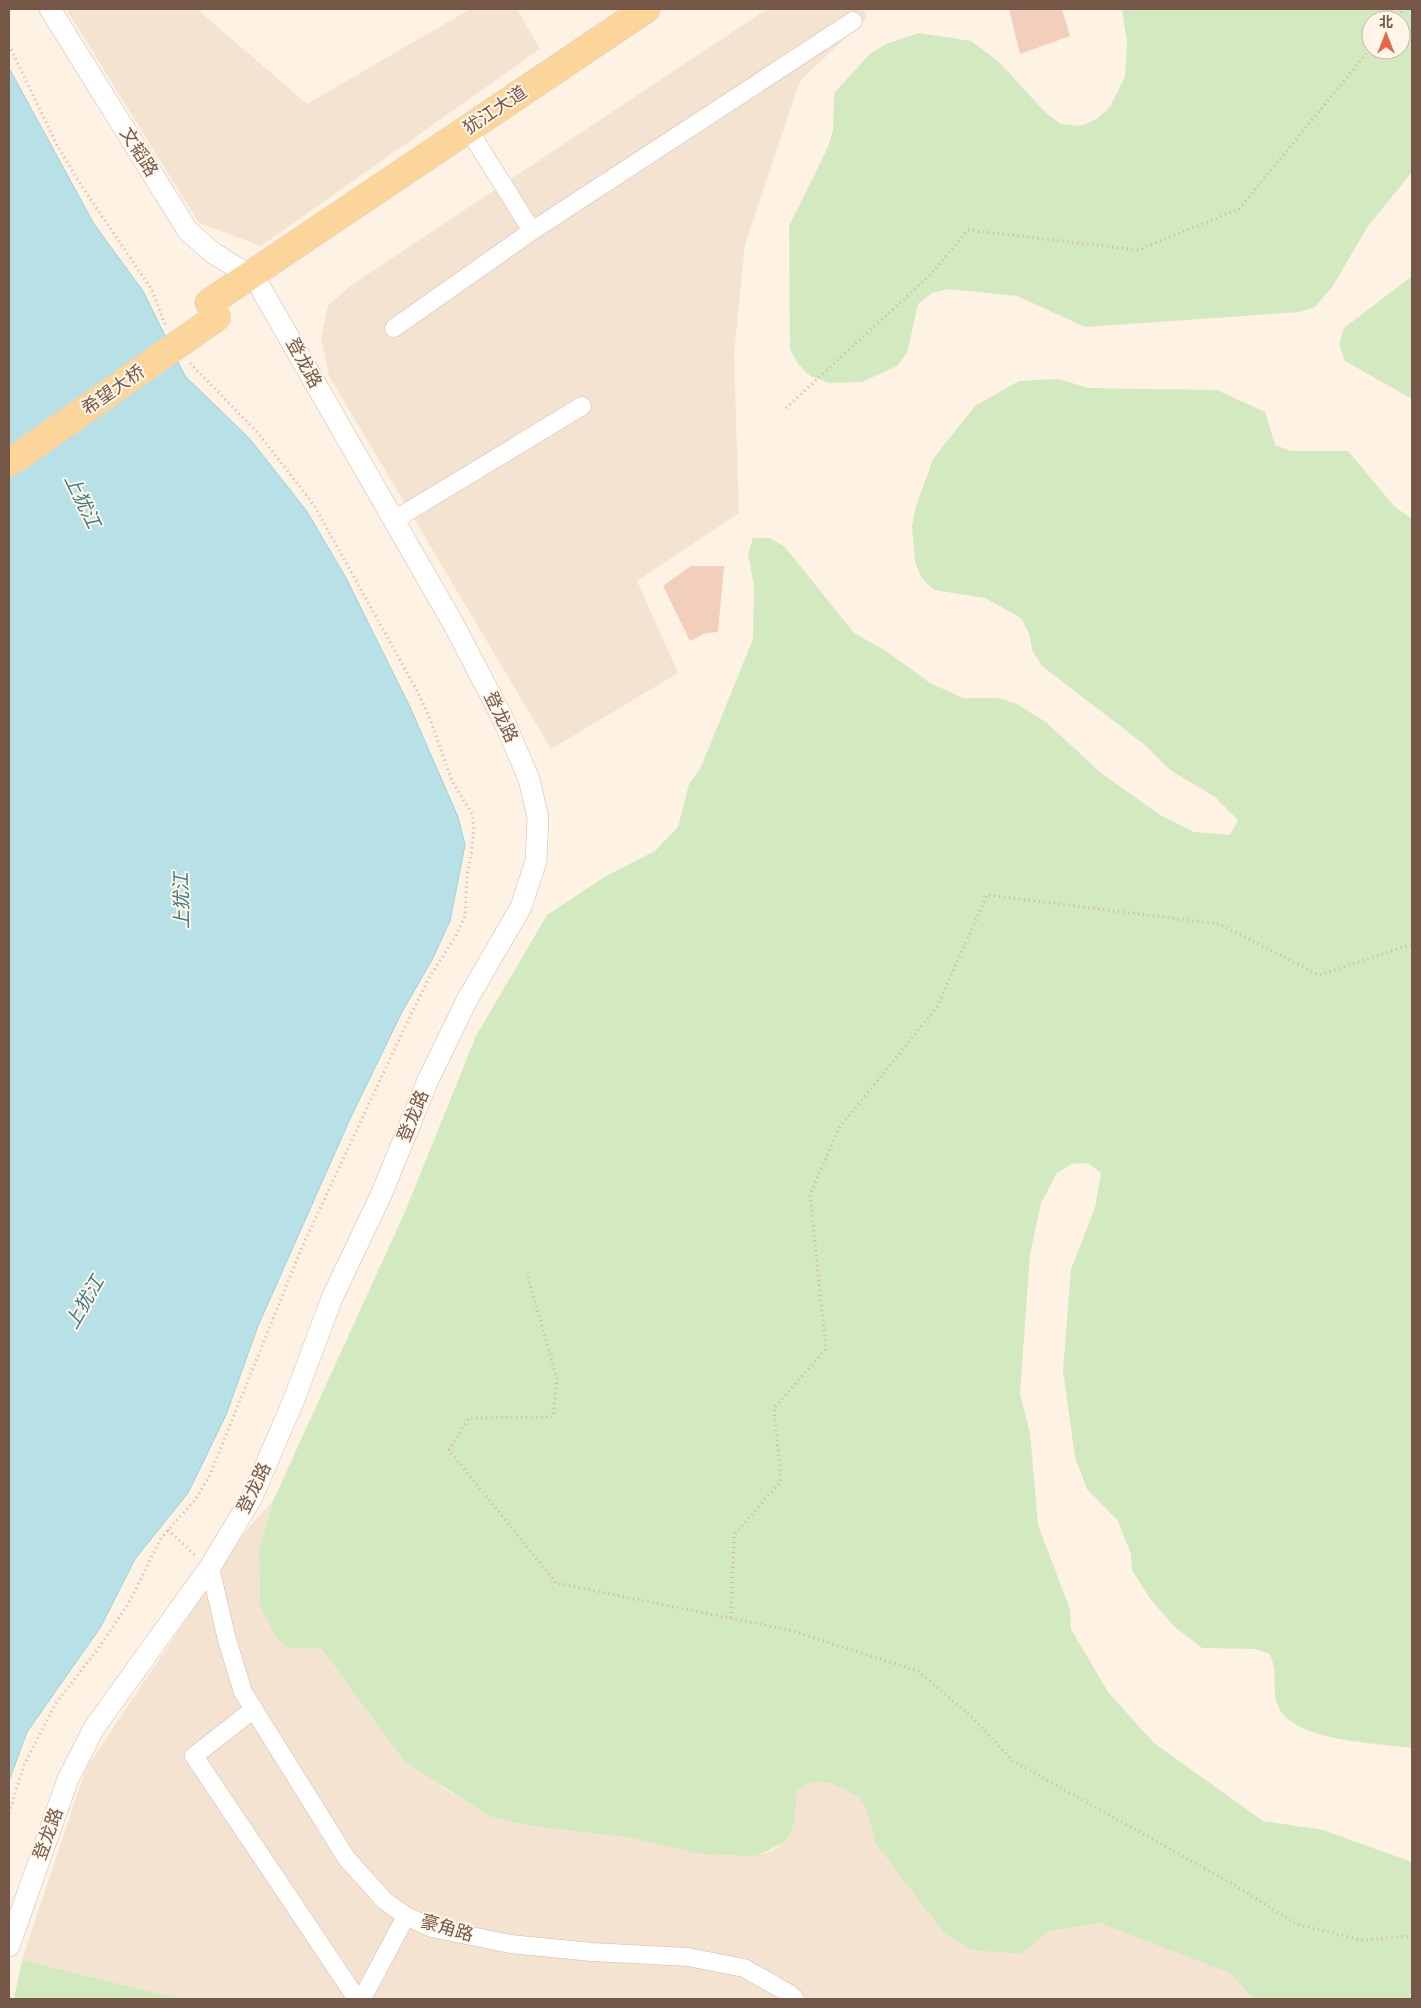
<svg xmlns="http://www.w3.org/2000/svg" width="1421" height="2008" font-family="Manrope,'Noto Sans SC',sans-serif">
<rect width="100%" height="100%" fill="#fdf2e3"/>
<path fill="#f4e3d1" d="M66,9H197L307,104L470,9H517L540,49L261,246L199,223Z
M767,9H864L867,17L800,81L745,244L734,354L739,513L637,581L678,673L551,749L329,376L321,337L328,306L350,286Z
M273,1501L259,1550L260,1606L276,1637L288,1648L322,1649L403,1760L418,1767L445,1789L488,1816L524,1825L631,1838L757,1856L772,1851L785,1842L794,1825L797,1791L812,1782H828L859,1797L867,1811L876,1844L1021,1954L1050,1931L1100,1923L1181,1951L1230,1973L1254,1999H181L22,1960L86,1768L248,1528Z"/>
<path fill="#d3eac1" fill-rule="evenodd" d="M1122,9H1412V172L1368,226L1333,286L1315,307L1300,312L1085,327L1017,296L948,289L932,293L918,304L907,353L897,366L862,382L829,383L810,376L798,364L790,349L789,226L828,147L833,130L834,93L870,54L886,44L919,33L971,41L999,62L1046,113L1061,124L1080,126L1097,119L1110,107L1125,77L1127,42ZM1371,20H1401V50H1371Z
M1412,276V399L1345,361L1339,344L1344,328Z
M1058,379L1089,388L1217,390L1265,412L1275,445L1291,451H1348L1394,506L1409,517H1412V1748C1379,1743 1288,1742 1277,1703C1272,1687 1278,1674 1270,1654L1255,1649L1202,1648L1175,1627L1151,1600L1132,1570L1131,1554L1118,1521L1087,1489L1075,1457L1063,1371L1071,1269L1095,1208L1101,1173L1088,1163L1072,1164L1057,1173L1041,1203L1030,1255L1020,1394L1030,1433L1038,1525L1070,1609L1071,1629L1108,1692L1154,1743L1263,1821L1323,1830L1412,1862V1999H1254L1230,1973L1100,1923L1050,1931L1021,1954L972,1950L944,1933L876,1844L867,1811L859,1797L828,1782H812L797,1791L794,1825L785,1842L757,1856L701,1854L631,1838L524,1825L488,1816L403,1760L322,1649L288,1648L276,1637L260,1606L259,1550L273,1501L404,1214L476,1036L547,915L606,876L655,851L678,827L689,784L701,767L753,639L754,586L748,554L753,538H770L785,547L854,633L886,651L930,683L963,698H999L1017,704L1047,723L1101,773L1160,815L1194,832L1230,835L1238,820L1215,797L1170,770L1145,745L1042,666L1032,650L1029,633L1021,618L985,598L934,590L922,578L915,562L912,527L915,509L933,459L975,406L1019,381Z
M22,1960L181,1999H14Z"/>
<path fill="#b7e1e6" stroke="#9dd1d8" d="M9,68L94,224L143,291L185,376L249,438L306,510L346,578L410,707L458,817L465,845L450,921L432,960L402,1012L350,1119L258,1326L226,1415L188,1493L135,1559L100,1628L27,1732L9,1781Z"/>
<path fill="#f2cfba" d="M1009,9H1062L1070,36L1020,54Z
M691,566H724L718,632L706,633L690,641L663,586Z"/>
<g fill="none" stroke-linecap="round" stroke-linejoin="round">
<g stroke="#d0bbac" stroke-width="19">
<path id="minor" d="M468,129L532,231L853,21
M394,328L532,231
M394,520L582,406
M210,1567L227,1640L243,1692L347,1859L385,1901L406,1916L432,1928L510,1944L592,1952L688,1957L744,1968L790,1994L795,1999
M254,1709L194,1756L357,1999
M362,1999L406,1916"/>
</g>
<g stroke="#d0bbac" stroke-width="22">
<path id="tertiary" d="M9,1946L68,1779L94,1728L210,1567L252,1497L295,1397L332,1298L381,1195L428,1080L467,1000L521,907L536,861L538,818L529,779L504,721L454,625L260,287L249,275L213,253L188,231L50,9"/>
</g>
<g stroke="#dbd3cf" stroke-width="29">
<path id="primary" d="M209,303L646,9"/>
</g>
<path stroke="#d7b29d" stroke-width="3" stroke-dasharray="1 4" stroke-linecap="butt" d="M1394,20L1403,9
M9,45L57,145L81,185L152,290L166,327
M786,408L930,275L968,230L1138,250L1239,209L1371,48
M528,1277L557,1379L553,1417L469,1418L449,1450L556,1583L789,1630L918,1671L972,1717L1013,1761L1236,1886L1296,1924L1361,1940L1412,1936
M168,1530L197,1557
M731,1618L734,1535L781,1481L774,1408L826,1349L810,1195L839,1128L937,1007L987,895L1219,924L1319,975L1412,944
M9,1813L24,1765L56,1703L98,1649L130,1601L161,1538L195,1500L209,1477L302,1247L403,1031L429,978L456,936L465,916L467,874L471,857L474,827L472,814L452,781L429,716L416,689L314,505L259,434L188,361"/>
<use href="#minor" stroke="#fff" stroke-width="18"/>
<use href="#tertiary" stroke="#fff" stroke-width="21"/>
<use href="#primary" stroke="#fcd59a" stroke-width="28"/>
<g stroke="#dbd3cf" stroke-width="29" stroke-linecap="butt">
<path id="primary-bridge" d="M9,463L217,317"/>
</g>
<use href="#primary-bridge" stroke="#fcd59a" stroke-width="28"/>
</g>
<g text-anchor="middle" stroke-width="4" stroke-linejoin="round" paint-order="stroke">
<g font-size="18" fill="#755748" stroke="#fff6e9">
<text transform="translate(495 110) rotate(-34)" y="6">犹江大道</text>
<text transform="translate(139 152) rotate(58)" y="6">文韬路</text>
<text transform="translate(304 363) rotate(61)" y="6">登龙路</text>
<text transform="translate(113 390) rotate(-35)" y="6">希望大桥</text>
<text transform="translate(501 717) rotate(64)" y="6">登龙路</text>
<text transform="translate(413 1116) rotate(-68)" y="6">登龙路</text>
<text transform="translate(254 1488) rotate(-64)" y="6">登龙路</text>
<text transform="translate(48 1834) rotate(-70)" y="6">登龙路</text>
<text transform="translate(447 1928) rotate(16)" y="6">豪角路</text>
</g>
<g font-size="19" font-style="italic" fill="#3f7982" stroke="#fff6e9">
<text transform="translate(83 501) rotate(64)" y="7">上犹江</text>
<text transform="translate(181 901) rotate(-91)" y="7">上犹江</text>
<text transform="translate(84 1302) rotate(-60)" y="7">上犹江</text>
</g>
</g>
<rect width="1421" height="2008" fill="none" stroke="#755748" stroke-width="20"/>
<g transform="translate(1386 35)"><circle r="24" fill="#fff6e9" stroke="#c8b6a9"/>
<path d="M0-4L9 19L0 12L-9 19Z" fill="#e96545"/>
<text y="-8" font-size="14" font-weight="bold" text-anchor="middle" fill="#755748">北</text>
</g>
</svg>
